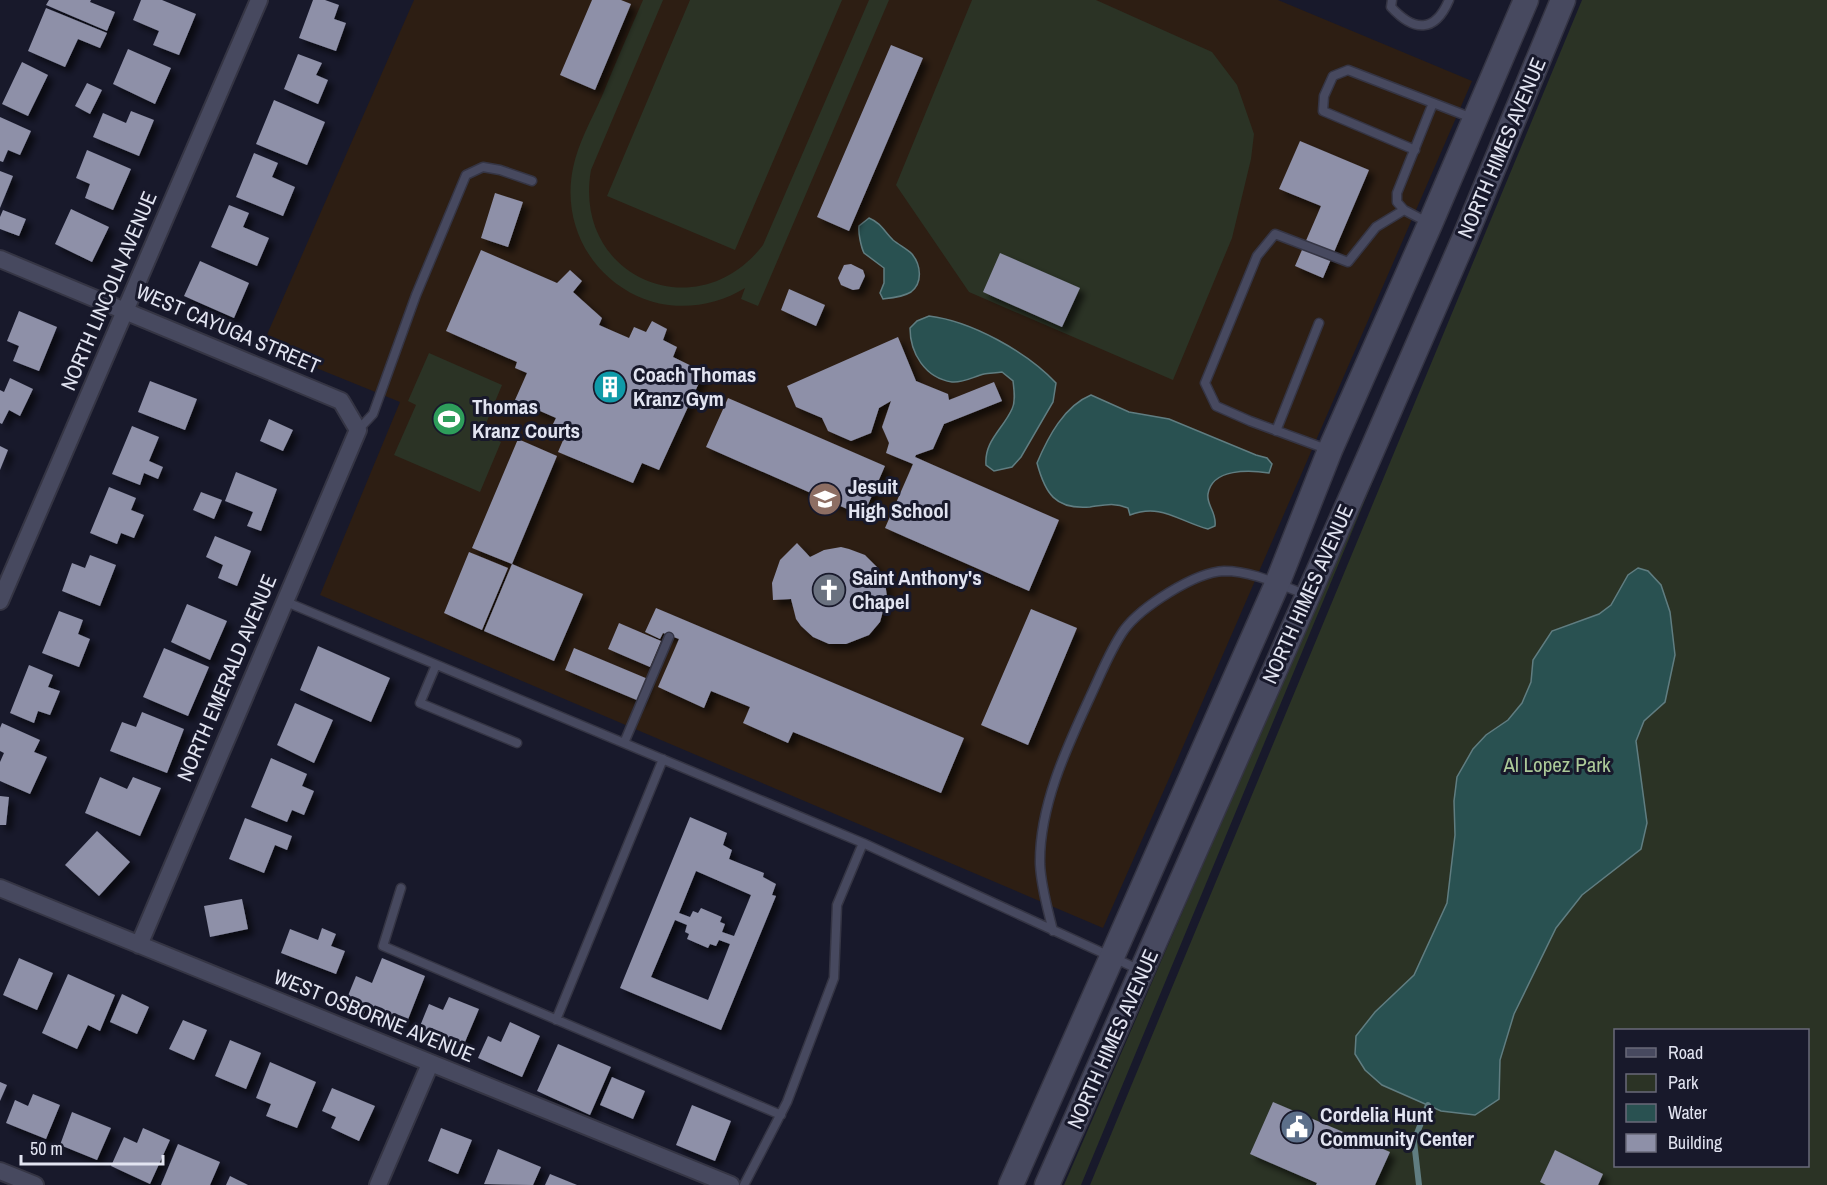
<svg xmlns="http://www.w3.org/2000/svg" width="1827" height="1185" font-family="'Archivo Narrow',sans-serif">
<defs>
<filter id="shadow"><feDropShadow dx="5.5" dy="5.5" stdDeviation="3" flood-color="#0009"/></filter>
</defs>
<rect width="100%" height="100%" fill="#18192b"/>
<path fill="#2d1e13" d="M414,0H1278L1472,81L1175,765L1103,928L320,595L400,402L262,346Z"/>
<path fill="#2b3325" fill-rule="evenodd" d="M643,0H663L591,170C572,277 697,331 763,245L869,0H889L758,306L741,299L745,288C713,308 671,312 637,296C588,273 562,221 573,168C578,143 592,119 602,96C615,64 629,32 643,0Z
M690,0H842L735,250L607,196Z
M972,0H1096L1212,52L1237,85L1254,134L1251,159L1232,238L1173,380L969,292L896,185Z
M1582,0H1827V1185H1090ZM1616,1030H1808V1166H1616Z
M1453,288L1081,1185H1064Z
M429,353L502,385L482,433L501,442L480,492L394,455L416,405L408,401Z"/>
<path fill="#295151" stroke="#607d81" stroke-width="1.5" d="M869,218C881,223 884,231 893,240C899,245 907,249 912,254C921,265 923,283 911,292C903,297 892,298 883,299L880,293L884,283V268L864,253C861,247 858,232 859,226Z
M929,316C971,321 1027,352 1056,383L1053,402L1021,457L1012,467L994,471L986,465C984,441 1003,429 1012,409C1016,401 1014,390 1013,381L1002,372C996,373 989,373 984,374C973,377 963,383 952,382C925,378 910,353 910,328L917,321Z
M1091,395L1129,412L1169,419L1256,455L1267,458L1272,464L1269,473C1250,470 1212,468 1208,494C1206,505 1217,512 1215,526L1208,529C1178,521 1161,503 1130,515L1128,508C1114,502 1104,505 1090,507C1055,510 1045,493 1037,463C1048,437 1064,406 1091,395Z
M1638,568L1648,571L1661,585L1670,612L1675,655L1665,702L1644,721L1636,741L1647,823L1641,849L1582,895L1556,928L1514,1014L1500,1060L1499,1099L1475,1115L1441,1111L1382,1085L1365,1070L1355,1054L1356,1036L1375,1012L1414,975L1447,903L1455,835L1454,801L1457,777L1473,749L1486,735L1508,720L1522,703L1531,682L1533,660L1552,631L1599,614L1611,605L1628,575Z"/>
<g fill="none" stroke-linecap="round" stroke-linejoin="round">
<path stroke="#607d81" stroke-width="6" d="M1419,1185L1414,1141L1428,1105"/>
</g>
<path fill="#8e90a8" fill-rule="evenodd" filter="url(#shadow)" d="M49,0H91L90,2L115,12L107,31L46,5Z
M141,0H162L196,14L179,55L153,45L159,31L133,20Z
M313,0H325L339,5L334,19L346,23L336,51L299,38Z
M592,0H621L631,4L595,90L560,75Z
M46,8L107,33L100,48L78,39L65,67L28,51Z
M891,45L923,58L849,231L817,217Z
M128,49L171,68L155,104L113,84Z
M298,54L322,63L316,75L328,80L318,104L284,89Z
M22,62L48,75L28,116L2,104Z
M87,83L102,90L90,114L75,106Z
M274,100L325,122L307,165L256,144Z
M131,111L154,120L139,156L93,137L103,113L126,123Z
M0,117L31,131L20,155L8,150L3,162L0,161Z
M1300,141L1369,170L1323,278L1295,266L1321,206L1279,189Z
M87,150L131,169L113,210L85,198L90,184L76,178Z
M254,153L278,163L272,177L295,187L283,216L236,197Z
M0,171L13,176L0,208Z
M495,193L523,202L508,247L481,238Z
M229,205L249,213L243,227L269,238L257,266L211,247Z
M71,209L109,227L92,262L55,244Z
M3,210L26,219L19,236L0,229V217Z
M481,250L557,283L570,270L582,281L573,292L602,318L599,325L629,338L634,327L646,332L652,321L667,329L663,340L677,347L673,357L704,372L659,470L642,463L633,483L558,452L567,431L553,424L556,418L515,400L527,373L515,368L517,362L446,331Z
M1000,253L1080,288L1062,327L983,292Z
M200,261L249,283L234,318L184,296Z
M851,264L863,270L865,276L859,289L853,290L841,285L838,278L844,265Z
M789,289L825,305L816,326L781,310Z
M19,311L57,327L39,371L13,361L19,346L7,341Z
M898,337L916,381L948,394L949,400L994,382L1002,401L944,424L933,449L916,455L915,457L1059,520L1029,591L885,528L913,464L886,453L889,443L882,427L891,401L879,408L871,433L851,441L828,431L822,418L796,407L787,386Z
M10,378L33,389L20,416L9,410L2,424L0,423V390L4,392Z
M150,381L197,399L185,430L138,412Z
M728,398L885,466L863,516L706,447Z
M269,419L293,430L283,451L260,441Z
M132,426L159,437L149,461L163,467L158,479L144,473L140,485L112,474Z
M518,439L557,456L512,564L472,548Z
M0,446L8,450L0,470Z
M236,472L277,489L261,531L247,526L253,512L225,501Z
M109,487L136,498L131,510L144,515L134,538L121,533L117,544L90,533Z
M201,492L222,500L214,519L193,510Z
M215,536L251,551L237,586L218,578L223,565L206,557Z
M797,543L810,557L824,550L841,547L849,549L865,555L877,567L885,582L887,597L880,622L869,635L846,644H829L813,637L801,626L796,619L791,599L773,600L772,583L780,560Z
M469,552L508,568L482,630L444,613Z
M90,555L116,565L100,606L62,591L72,563L85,568Z
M512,564L583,594L554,661L484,631Z
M187,604L227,621L210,660L171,642Z
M656,608L964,738L941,793L793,732L788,743L743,723L750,707L711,691L704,708L658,687L679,639L663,633L660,639L645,632Z
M1031,609L1077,628L1028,745L981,725Z
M59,611L83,620L78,634L90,639L79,667L42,653Z
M619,623L661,641L650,667L608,649Z
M318,646L390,678L371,722L300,690Z
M164,648L209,667L188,716L143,697Z
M574,648L648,679L639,701L565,670Z
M29,665L53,675L48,687L60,691L50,715L38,711L34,723L10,713Z
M295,703L333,720L314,763L277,745Z
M142,712L184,729L167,773L110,751L122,722L136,727Z
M2,723L40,740L34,752L47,757L30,794L0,781V762L4,753L0,751V728Z
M271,758L307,774L302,786L314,791L304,815L292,810L287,822L251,807Z
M100,777L127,789L133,777L161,788L140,836L85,813Z
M0,796L9,797L6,825H0Z
M690,817L727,833L723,845L732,850L729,859L764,873L763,877L776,884L772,895L776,896L721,1030L620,988ZM696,871L751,895L734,936L722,932L725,924L720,922L722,917L701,908L698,913L693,911L690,917L679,913ZM675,920L687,925L685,932L689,934L687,939L708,948L710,944L716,946L719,940L730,944L708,1000L651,977Z
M245,818L292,836L287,850L275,845L264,873L229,859Z
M97,831L130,862L99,896L65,865Z
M242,899L248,929L210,937L204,906Z
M322,928L336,934L331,946L345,951L336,974L281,953L290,929L318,940Z
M19,958L53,973L37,1010L3,995Z
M382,958L425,976L407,1022L367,1005L363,1016L343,1008L356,976L372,983Z
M68,974L115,995L100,1031L88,1025L77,1049L42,1033Z
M122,994L149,1007L137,1034L110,1022Z
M449,997L479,1009L462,1049L418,1031L429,1004L443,1010Z
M183,1020L207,1030L194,1060L169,1049Z
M510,1022L540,1036L522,1077L478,1058L488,1036L501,1042Z
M230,1040L261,1053L246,1089L215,1076Z
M558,1044L611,1067L590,1115L537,1091Z
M270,1062L316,1082L297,1128L266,1116L271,1104L256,1098Z
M612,1077L645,1091L633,1119L600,1105Z
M0,1082L7,1085L0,1101Z
M332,1088L375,1106L359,1141L331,1128L336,1117L322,1111Z
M33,1094L60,1105L46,1139L6,1123L15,1100L28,1106Z
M1273,1102L1390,1152L1375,1185H1316L1317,1183L1250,1154Z
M692,1105L731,1121L715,1161L676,1145Z
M72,1112L111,1128L97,1160L60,1145Z
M143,1128L170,1140L150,1184L111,1166L124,1137L137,1143Z
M441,1128L472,1140L458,1174L428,1161Z
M178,1144L220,1162L210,1185H161Z
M498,1149L541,1167L533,1185L484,1184Z
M1555,1150L1603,1174L1598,1185H1546L1540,1182Z
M550,1174L577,1185H545Z
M230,1176L248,1185H226Z"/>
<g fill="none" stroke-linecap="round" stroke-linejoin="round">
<g stroke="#353544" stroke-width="11">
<path id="lane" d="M1392,0L1391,7C1414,32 1435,33 1449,0
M1415,150L1323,111L1324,96L1333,76L1348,70L1472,118
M1427,222L1404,210L1397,202V193L1433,103
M358,430L373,414L416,295L466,175L483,167L500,170L532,181
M1276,431L1319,323
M1329,450L1250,421L1216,406L1205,383L1257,256L1275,234L1348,262L1376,227L1404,210
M284,601L863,843L1140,970
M436,665L420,703L517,743
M624,743L669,637
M401,888L383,946L781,1115
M1053,931C1048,910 1041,887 1040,864C1039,806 1067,747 1091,695C1101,674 1110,650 1124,630C1141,607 1195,572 1224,571C1253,571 1280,585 1307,595
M556,1020L663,759
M744,1185L787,1102L834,978L837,905L863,843"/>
</g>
<g stroke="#353544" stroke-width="20">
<path id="street" d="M0,259L341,401L358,430L139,945
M0,601L259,0
M0,888L731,1185
M0,1171L35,1185
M378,1185L430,1064"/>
</g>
<g stroke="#353544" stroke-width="27">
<path id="secondary" d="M1011,1185L1277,584L1330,450L1430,224L1526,0
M1047,1185L1366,464L1464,239L1563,0"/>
</g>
<use href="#lane" stroke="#47495f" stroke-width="8"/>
<use href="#street" stroke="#47495f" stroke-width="16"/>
<use href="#secondary" stroke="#47495f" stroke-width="24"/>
</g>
<defs>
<g id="building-disc" transform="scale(1.725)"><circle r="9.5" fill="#0f9aa8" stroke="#18192b"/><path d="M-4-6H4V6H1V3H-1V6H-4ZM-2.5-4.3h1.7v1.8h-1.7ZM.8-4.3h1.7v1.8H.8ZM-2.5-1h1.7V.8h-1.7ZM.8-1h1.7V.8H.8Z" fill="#fff"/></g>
<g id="stadium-disc" transform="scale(1.725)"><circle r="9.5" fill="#2e9e5b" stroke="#18192b"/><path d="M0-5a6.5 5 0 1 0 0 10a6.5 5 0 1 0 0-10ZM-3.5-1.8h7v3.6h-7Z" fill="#fff"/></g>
<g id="school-disc" transform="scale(1.725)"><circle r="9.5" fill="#8d6e63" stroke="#18192b"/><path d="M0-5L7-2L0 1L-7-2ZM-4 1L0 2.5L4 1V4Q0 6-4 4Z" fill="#fff"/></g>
<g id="church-disc" transform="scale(1.725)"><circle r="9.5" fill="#6b7280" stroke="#18192b"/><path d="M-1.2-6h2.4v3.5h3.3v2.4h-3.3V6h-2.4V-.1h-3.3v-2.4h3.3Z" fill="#fff"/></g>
<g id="civic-disc" transform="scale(1.725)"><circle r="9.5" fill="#5c6f8a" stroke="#18192b"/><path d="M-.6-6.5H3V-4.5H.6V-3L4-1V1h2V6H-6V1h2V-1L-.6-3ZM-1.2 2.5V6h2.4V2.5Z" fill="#fff"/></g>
</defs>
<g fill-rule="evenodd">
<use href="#building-disc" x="610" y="387"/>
<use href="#stadium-disc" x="449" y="419"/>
<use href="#school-disc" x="825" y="499"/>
<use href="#church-disc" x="829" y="590"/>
<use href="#civic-disc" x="1297" y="1127"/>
</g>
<g text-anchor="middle" stroke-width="6" stroke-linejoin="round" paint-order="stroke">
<g font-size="21" fill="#e2e4f1" stroke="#18192b">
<text transform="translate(1502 148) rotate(-67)" y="7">NORTH HIMES AVENUE</text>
<text transform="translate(109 291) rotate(-67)" y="7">NORTH LINCOLN AVENUE</text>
<text transform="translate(228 329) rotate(23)" y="7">WEST CAYUGA STREET</text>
<text transform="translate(1308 594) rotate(-66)" y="7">NORTH HIMES AVENUE</text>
<text transform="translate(227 678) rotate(-67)" y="7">NORTH EMERALD AVENUE</text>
<text transform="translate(374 1016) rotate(22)" y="7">WEST OSBORNE AVENUE</text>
<text transform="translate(1113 1039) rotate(-66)" y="7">NORTH HIMES AVENUE</text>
</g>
<g font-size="21" font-weight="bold" fill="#e2e4f1" stroke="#18192b" text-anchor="start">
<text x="633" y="382">Coach Thomas<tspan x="633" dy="24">Kranz Gym</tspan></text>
<text x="472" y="414">Thomas<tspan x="472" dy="24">Kranz Courts</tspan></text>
<text x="848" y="494">Jesuit<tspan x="848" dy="24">High School</tspan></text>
<text x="852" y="585">Saint Anthony's<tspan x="852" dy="24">Chapel</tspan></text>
<text x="1320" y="1122">Cordelia Hunt<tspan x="1320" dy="24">Community Center</tspan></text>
</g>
<g font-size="21" fill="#acca99" stroke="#18192b">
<text x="1557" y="772">Al Lopez Park</text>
</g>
</g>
<rect x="1614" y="1029" width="195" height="138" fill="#18192b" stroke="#696a7a" stroke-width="1.5"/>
<rect x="1626" y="1048" width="30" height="9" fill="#47495f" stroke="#696a7a" stroke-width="1.5"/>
<text x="1668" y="1059" font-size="18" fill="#e2e4f1">Road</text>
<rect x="1626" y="1074" width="30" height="18" fill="#2b3325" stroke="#696a7a" stroke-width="1.5"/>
<text x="1668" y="1089" font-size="18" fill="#e2e4f1">Park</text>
<rect x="1626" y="1104" width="30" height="18" fill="#295151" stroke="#696a7a" stroke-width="1.5"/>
<text x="1668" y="1119" font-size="18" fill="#e2e4f1">Water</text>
<rect x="1626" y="1134" width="30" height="18" fill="#8e90a8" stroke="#696a7a" stroke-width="1.5"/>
<text x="1668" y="1149" font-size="18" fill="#e2e4f1">Building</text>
<path d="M21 1155v9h142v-9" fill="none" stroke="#e2e4f1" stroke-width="3"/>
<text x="30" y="1155" font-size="18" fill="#e2e4f1" stroke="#18192b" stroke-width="4.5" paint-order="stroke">50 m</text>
</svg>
